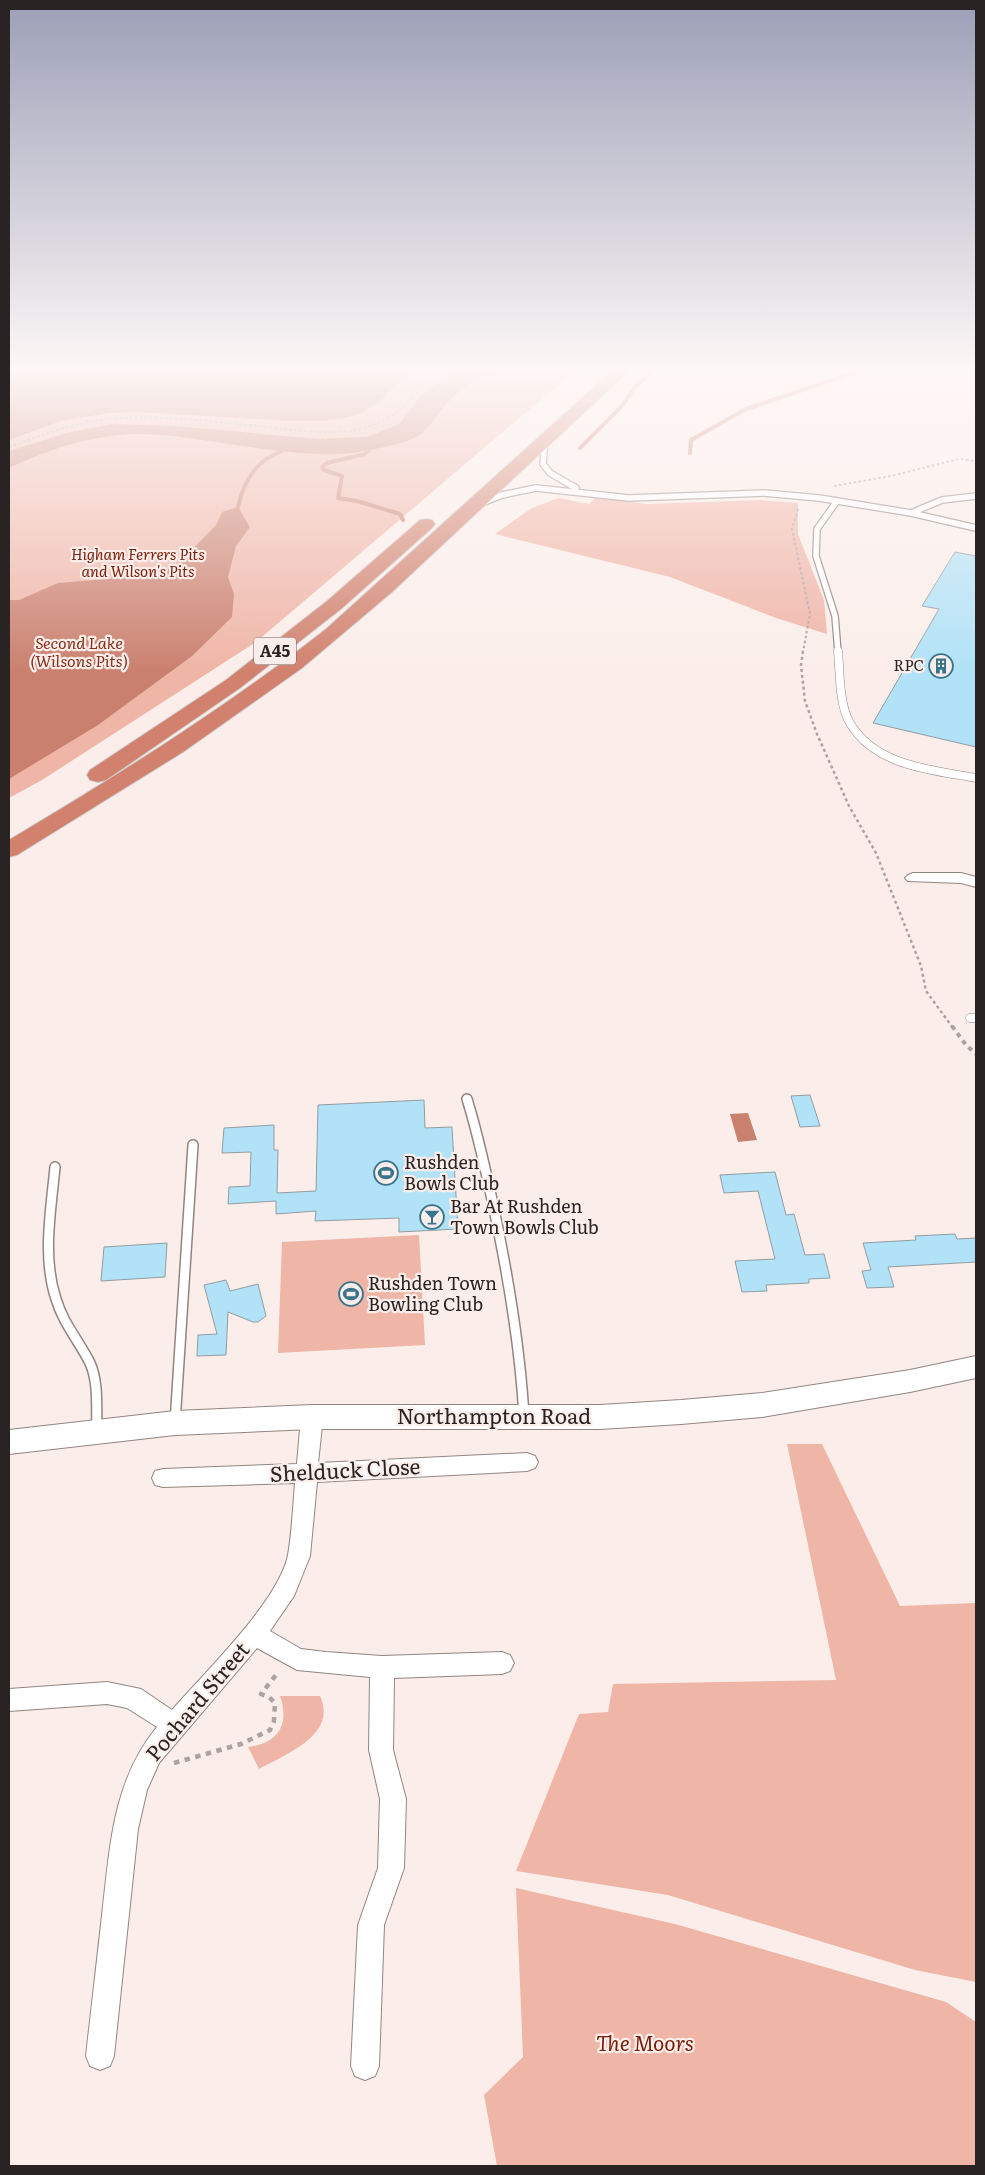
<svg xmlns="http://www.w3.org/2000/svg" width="985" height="2175" font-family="Literata,serif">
<rect width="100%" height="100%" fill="#fbeeea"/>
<path fill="#efb5a7" d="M9,368H578L256,642L42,780L9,798Z
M559,498L589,504L596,498L647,504L761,500L798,503V534L824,600L827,634L776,618L670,577L495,534L532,508Z
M419,1235L425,1345L278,1353L282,1242Z
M787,1444H822L900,1606L976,1603V1982L915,1970L668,1895L516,1871L579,1714L608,1712L613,1684L836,1680Z
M280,1696H320C338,1735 286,1754 259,1769L248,1747C278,1743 290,1725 280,1696Z
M516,1888L675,1924L946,2002L976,2022V2166H497L484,2095L523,2057Z"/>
<path fill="#ca806e" d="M9,368H413L379,402L362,413L344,418L320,421H292L137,412L109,413L61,421L9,440Z
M462,368H501C479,375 457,390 443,408C435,417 430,427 421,434C404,445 378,448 359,452C320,458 280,451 242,446C208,441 171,434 136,434C92,435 49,449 9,468V451L70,432L113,424L176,426L318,439L367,437L399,424L424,392Z
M238,507L250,527L236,546L228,577L234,594L232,617L192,656L98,725L9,779V600H19L58,583L158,575L181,561L216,525L222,512Z
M748,1113L757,1140L738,1142L730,1114Z"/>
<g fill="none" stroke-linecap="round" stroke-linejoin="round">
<path stroke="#ca806e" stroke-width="4" d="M375,444L365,454L327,463L322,467L324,470L342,476L338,498L357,501L400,514L403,520
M580,448L621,407L635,387L656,368
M690,453L691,440L746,409L868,368
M238,507C242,488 250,471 266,459C273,455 281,452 287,447"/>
</g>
<path fill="#b1e2f7" stroke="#929da2" d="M955,552L976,556V747L873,723L939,609L922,606Z
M810,1095L820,1126L800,1127L791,1096Z
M424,1100L425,1128L452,1127L458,1229L399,1232V1218L315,1221L316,1211L276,1214V1201L228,1204L229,1187L250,1186L251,1152L222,1153L224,1128L274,1125V1150H278L277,1193L316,1191L318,1105Z
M775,1172L786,1215L794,1214L805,1255L824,1254L830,1278L809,1279V1283L766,1285L767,1291L742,1292L735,1261L775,1259L758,1191L724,1193L720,1175Z
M955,1234L957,1239L976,1238V1262L888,1267L894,1287L867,1288L862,1271L871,1270L863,1243L916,1240L915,1236Z
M167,1243L165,1277L101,1281L104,1247Z
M226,1280L230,1291L258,1284L266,1316L258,1322H253L228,1312L226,1355L197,1356L198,1335L217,1334L204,1285Z"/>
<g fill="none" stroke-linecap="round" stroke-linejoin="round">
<g stroke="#918582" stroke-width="8">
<path id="lane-far2" d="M545,439L543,464L550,473L576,488
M837,501L817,529L816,556L835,616L838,652
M482,503L502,495L536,488L629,498L764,493L819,498L911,513L942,500L976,496
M911,513L976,528"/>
</g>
<g stroke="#918582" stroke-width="9">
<path id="lane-far1" d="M838,651C840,672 839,705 850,723C875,766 932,770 976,778
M970,1018H976"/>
</g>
<g stroke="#918582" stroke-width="12">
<path id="lane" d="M467,1099C477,1131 484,1163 491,1195C507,1269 520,1342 524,1417
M55,1167C51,1210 42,1257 56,1299C63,1323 79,1341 90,1363C99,1383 96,1409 97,1431
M175,1423L193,1145"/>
</g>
<g stroke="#918582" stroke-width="2">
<path id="street" d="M913,873H961L976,877V887L961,883L908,881L905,878L908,875Z
M312,1408L319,1411L323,1417L318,1463L527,1453L535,1456L538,1462L535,1468L527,1471L317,1482L310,1556L294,1596L270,1631L301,1649L326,1652L382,1656L502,1652L510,1655L514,1663L510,1671L502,1674L394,1678L393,1750L406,1799L404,1868L384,1925L379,2066L375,2076L365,2080L355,2076L351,2066L358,1925L378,1868L380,1799L369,1750L370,1677L297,1670L257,1648L159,1763L147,1790L138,1829L114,2056L110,2066L100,2070L90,2066L86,2056C91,2009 97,1962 102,1915C110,1848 112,1782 157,1727L127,1708L107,1704L9,1711V1689L107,1682L141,1689L172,1710C204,1673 279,1601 288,1555C292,1532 293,1506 295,1483L163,1487L155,1485L152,1478L155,1471L163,1469L297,1464L301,1417L305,1411Z"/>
</g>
<g stroke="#918582" stroke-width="2">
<path id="secondary" d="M976,1356V1378L910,1392L762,1417L681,1424L600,1429H312L175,1435L9,1454V1430L175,1411L312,1405H600L681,1400L762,1393L910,1370Z"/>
</g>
<g stroke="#d0cfcf" stroke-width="2">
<path id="highway" d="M615,368H632L392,592L302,668L183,752L17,855L9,857V840C118,775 226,708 326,629Z
M426,519L432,520L435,524L432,528L341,609L240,688L106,780L98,782L90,780L87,775L90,770L226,680L327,601L420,520Z"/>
</g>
<path stroke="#aca29f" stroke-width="2" stroke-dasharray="2.5 2.5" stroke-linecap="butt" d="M9,447C45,434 80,420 119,418C166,416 213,421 259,426C290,430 320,434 351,431C366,429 412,411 412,393L409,390L446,368
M834,486L891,476L959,459L976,461
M798,509L792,529L810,614L803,652"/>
<path stroke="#aca29f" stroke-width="2.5" stroke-dasharray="3 3" stroke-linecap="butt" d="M803,651L801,665L805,701L817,734L849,806L876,853L921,966L926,991L953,1028"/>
<path stroke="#aca29f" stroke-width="4" stroke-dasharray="4.5 4.5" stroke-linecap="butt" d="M952,1026L966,1045L976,1054"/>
<path stroke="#aca29f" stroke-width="4.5" stroke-dasharray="5.5 5.5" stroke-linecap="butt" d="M174,1763L241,1744L270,1730L274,1721L275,1703L269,1697L261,1694L279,1671"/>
<use href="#lane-far2" stroke="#fff" stroke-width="5.5"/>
<use href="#lane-far1" stroke="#fff" stroke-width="8"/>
<use href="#lane" stroke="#fff" stroke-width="9"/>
<use href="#street" fill="#fff" fill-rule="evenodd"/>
<use href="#secondary" fill="#fff" fill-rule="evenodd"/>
<use href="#highway" fill="#d1816e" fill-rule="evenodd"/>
</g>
<linearGradient id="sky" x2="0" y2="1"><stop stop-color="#9c9fb7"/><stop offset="0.55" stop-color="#fdf7f6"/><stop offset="1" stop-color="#fdf7f6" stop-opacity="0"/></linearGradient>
<rect width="985" height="672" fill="url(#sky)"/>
<defs>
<g id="building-ring" transform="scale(1.25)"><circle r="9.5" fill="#fbeeea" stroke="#37738b" stroke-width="1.5"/><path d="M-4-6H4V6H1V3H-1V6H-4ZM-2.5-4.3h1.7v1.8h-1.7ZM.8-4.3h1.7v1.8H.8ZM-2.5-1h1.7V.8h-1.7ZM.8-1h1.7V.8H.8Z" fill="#37738b"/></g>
<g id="stadium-ring" transform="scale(1.25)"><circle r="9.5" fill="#fbeeea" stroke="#37738b" stroke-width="1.5"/><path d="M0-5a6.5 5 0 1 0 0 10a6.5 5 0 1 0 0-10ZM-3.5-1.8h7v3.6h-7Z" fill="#37738b"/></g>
<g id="bar-ring" transform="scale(1.25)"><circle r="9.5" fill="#fbeeea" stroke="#37738b" stroke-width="1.5"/><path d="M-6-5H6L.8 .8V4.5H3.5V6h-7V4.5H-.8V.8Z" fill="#37738b"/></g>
</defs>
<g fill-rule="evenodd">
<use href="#building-ring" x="941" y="666"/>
<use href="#stadium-ring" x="386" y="1173"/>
<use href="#bar-ring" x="432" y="1217"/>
<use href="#stadium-ring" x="351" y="1294"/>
</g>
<g text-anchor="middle" stroke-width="4.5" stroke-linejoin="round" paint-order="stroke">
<g font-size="15" font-style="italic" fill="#79200b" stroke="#fbeeea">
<text x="138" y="560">Higham Ferrers Pits<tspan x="138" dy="17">and Wilson's Pits</tspan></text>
</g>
<g font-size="15" fill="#292423" stroke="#fbeeea" text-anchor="end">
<text x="924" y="671">RPC</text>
</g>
<g font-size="16" font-style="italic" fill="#882e1a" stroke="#fbeeea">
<text x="79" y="649">Second Lake<tspan x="79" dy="18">(Wilsons Pits)</tspan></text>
</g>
<rect fill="#fbeeea" stroke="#68615f" stroke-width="1" x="254" y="637.5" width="42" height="27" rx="4"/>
<g font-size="16" font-weight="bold" fill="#292423">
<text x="275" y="657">A45</text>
</g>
<g font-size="18" fill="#292423" stroke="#fbeeea" text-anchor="start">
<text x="404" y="1169">Rushden<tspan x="404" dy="21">Bowls Club</tspan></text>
<text x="450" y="1213">Bar At Rushden<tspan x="450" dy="21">Town Bowls Club</tspan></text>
<text x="368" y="1290">Rushden Town<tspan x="368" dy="21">Bowling Club</tspan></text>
</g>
<g font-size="21" fill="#292423" stroke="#fbeeea">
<text x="494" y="1424">Northampton Road</text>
<text transform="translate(345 1471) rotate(-3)" y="7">Shelduck Close</text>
<text transform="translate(198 1702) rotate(-50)" y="7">Pochard Street</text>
</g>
<g font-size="21" font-style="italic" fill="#79200b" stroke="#fbeeea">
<text x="645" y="2051">The Moors</text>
</g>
</g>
<rect width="985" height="2175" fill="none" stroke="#292423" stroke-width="20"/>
</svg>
